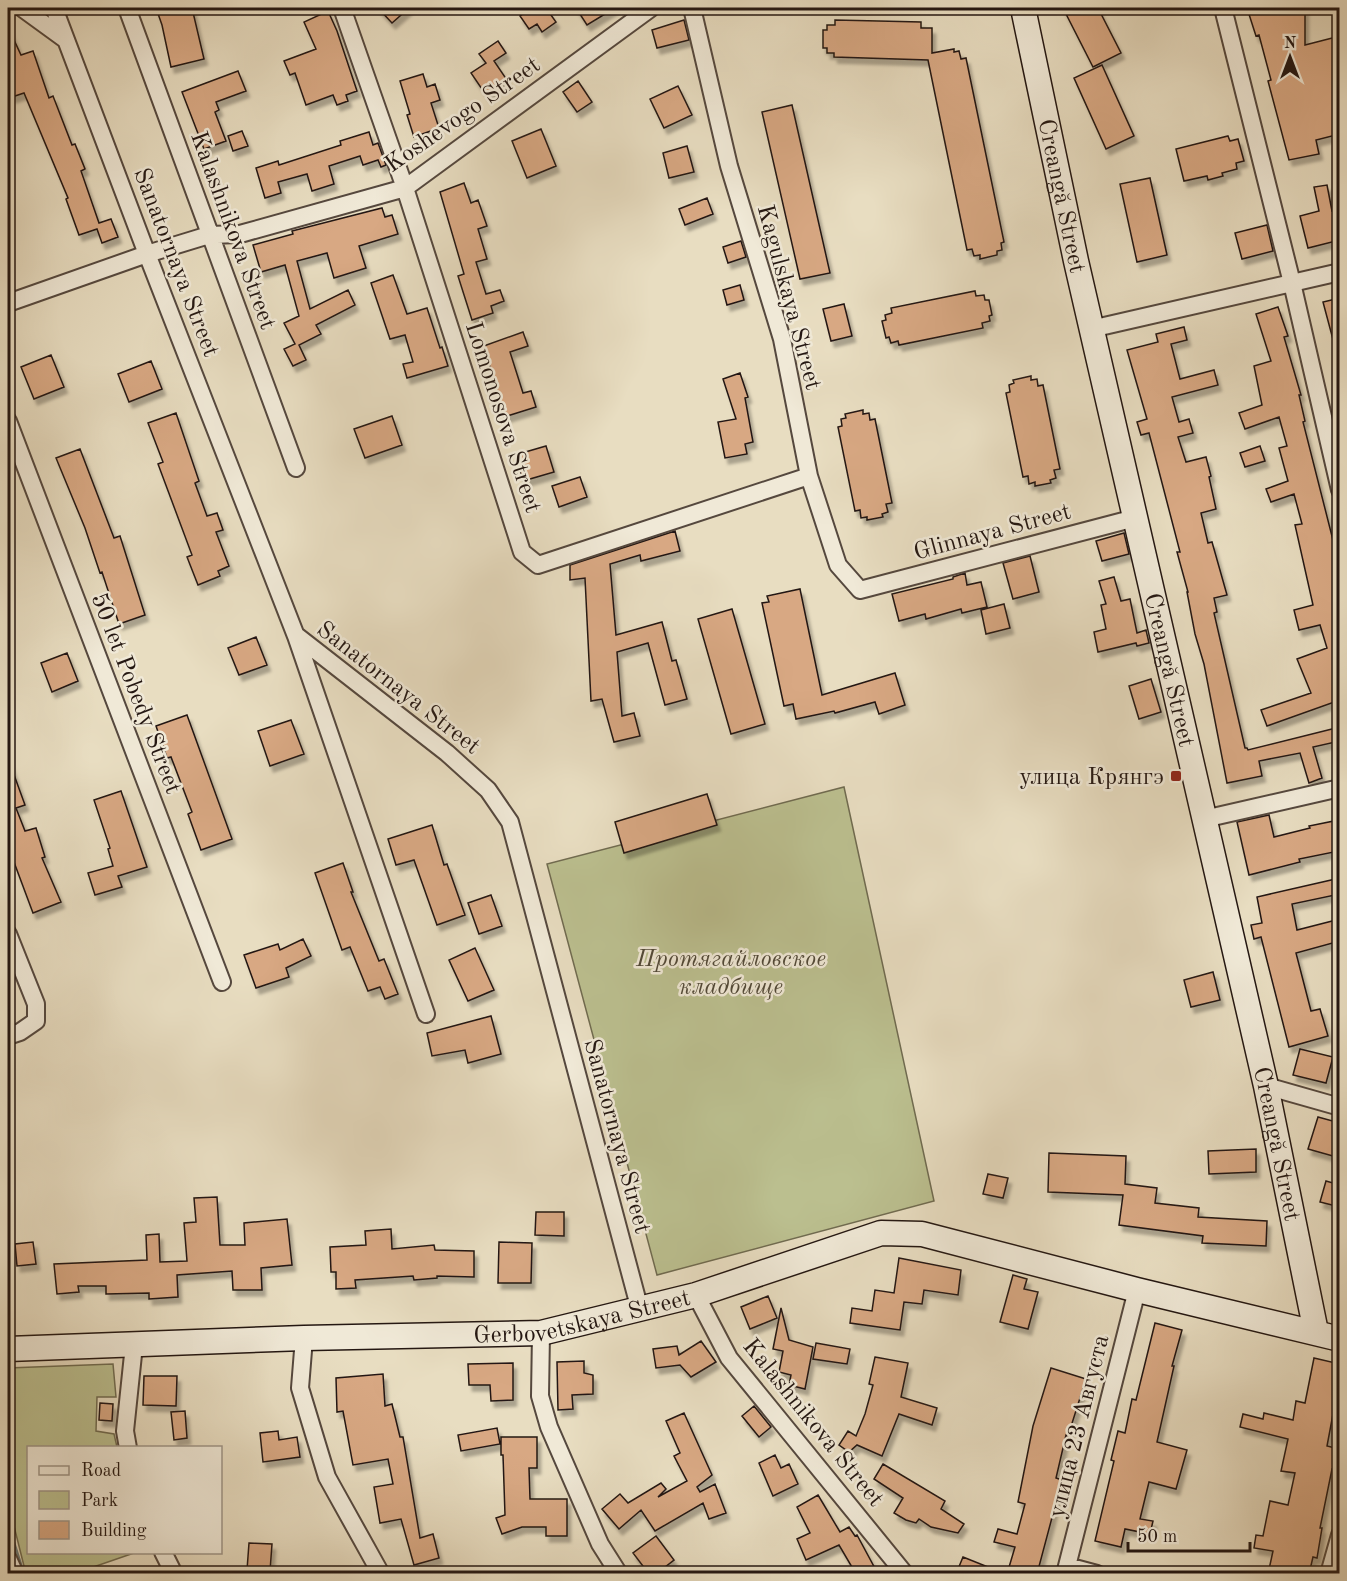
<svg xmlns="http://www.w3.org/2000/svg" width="1347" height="1581" font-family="'Old Standard TT',serif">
<defs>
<filter id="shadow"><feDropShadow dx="3.5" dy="6" stdDeviation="1.5" flood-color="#0004"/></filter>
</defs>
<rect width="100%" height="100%" fill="#e8ddc1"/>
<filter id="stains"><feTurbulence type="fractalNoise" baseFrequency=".00333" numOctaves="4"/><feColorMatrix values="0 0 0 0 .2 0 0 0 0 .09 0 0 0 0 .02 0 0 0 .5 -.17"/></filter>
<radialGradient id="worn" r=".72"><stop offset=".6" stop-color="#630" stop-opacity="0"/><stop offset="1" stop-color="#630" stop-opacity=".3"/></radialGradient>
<path fill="#bbbf8f" stroke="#706b50" stroke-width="1.5" d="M844,787L934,1201L657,1275L547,864Z
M113,1364L116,1397H97L96,1431L114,1434L117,1447L28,1448V1552L134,1553L76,1573H44L25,1570L14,1526L8,1518V1368Z"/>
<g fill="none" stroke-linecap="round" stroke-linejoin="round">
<path stroke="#6a7976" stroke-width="4.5" d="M8,1527L23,1574"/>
</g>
<path fill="#d8a883" stroke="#241712" stroke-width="1.5" filter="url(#shadow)" d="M156,8H192L204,59L171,67L162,25Z
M378,8H409L392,23Z
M532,8H546L556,22L542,32L537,24L529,29L520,16Z
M576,8H615L587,25Z
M1063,8H1098L1121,53L1093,67Z
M1247,8H1305V45L1340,36V85L1336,86L1340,100V134L1316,140L1319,154L1289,160L1268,81L1271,80L1259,35L1256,36Z
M328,11L337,31L357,91L346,95L348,101L337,105L333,95L306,105L295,73L290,75L284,61L316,49L304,22Z
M684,20L689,40L657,48L652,30Z
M835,20L921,22V28H932V53L954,49V52L959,51L961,59L966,58L1004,242L1001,243L1002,250L997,251V255L980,259V255L974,256L972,249L967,250L928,60L834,57V53H827V48H823V30H827V25H835Z
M8,27L21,55L33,51L49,98L53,96L72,145L75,144L85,169L81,171L99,223L111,219L118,237L102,243L97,229L79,235L66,199L68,198L24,93L12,97L8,83Z
M498,41L506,53L494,61L507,80L486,95L471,73L486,63L479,54Z
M1102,65L1134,136L1106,149L1074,78Z
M238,71L246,91L216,102L219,110L215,112L226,141L204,149L182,92Z
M423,74L427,87L435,84L440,100L431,103L439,128L414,137L407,115L410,114L400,81Z
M578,81L592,102L577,112L563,92Z
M678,86L692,115L664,128L650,99Z
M792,105L830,273L800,279L762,112Z
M541,129L556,166L527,178L512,141Z
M242,131L248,146L233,151L228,136Z
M369,132L373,145L378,143L386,165L381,167L378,160L363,165L360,156L329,166L334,184L312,191L307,174L278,182L281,193L265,198L256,168L278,161L279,165L341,145L340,141Z
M1228,136L1230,141L1238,139L1244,161L1236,163L1237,169L1222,173L1223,176L1208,180L1207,176L1184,181L1176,149Z
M687,146L694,172L669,178L663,153Z
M1150,178L1167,255L1137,262L1120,184Z
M464,183L471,203L478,200L487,226L478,229L487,259L476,262L486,294L500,290L504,301L491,306L493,313L472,320L458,276L464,274L440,192Z
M1327,185L1332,211L1340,209V240L1308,248L1300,216L1319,211L1314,187Z
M707,198L713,214L685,225L679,209Z
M382,208L385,217L392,215L398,234L359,246L366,268L334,278L327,253L297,261L310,309L348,290L355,305L316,325L321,334L299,345L306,360L293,366L284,349L295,344L284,323L299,316L285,265L261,272L253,245L293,234L292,231Z
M1267,225L1273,251L1242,259L1235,233Z
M741,241L746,257L728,263L723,247Z
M393,275L407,314L427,308L440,348L442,347L448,366L407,378L403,364L413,362L405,335L390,339L371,283Z
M740,285L744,300L727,305L723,290Z
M975,291L976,296L984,295L985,300H989L992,315L989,316L990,321L982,323L983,328L899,345L898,341L891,343L889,337L886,338L882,321L886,320L885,315L892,313L891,308Z
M1340,298V347H1335L1323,302Z
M844,304L852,336L831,341L823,309Z
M1278,307L1288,336L1284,337L1301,395H1299L1305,421L1303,422L1337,556L1340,555V700L1267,726L1261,710L1311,693L1297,659L1327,648L1320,625L1299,630L1294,610L1313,605L1295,525L1302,524L1294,494L1271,502L1266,489L1288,481L1279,448L1287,446L1279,417L1245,429L1239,413L1262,405L1254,366L1271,361L1256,314Z
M1184,327L1187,340L1171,344L1180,379L1214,370L1218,385L1172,397L1179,422L1189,419L1193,433L1178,437L1186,462L1206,457L1211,476L1209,477L1216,509L1201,513L1208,543L1212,542L1227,595L1214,598L1217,612L1214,613L1245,748H1247L1248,750L1340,727V741L1313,747L1322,778L1309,783L1300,753L1259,761L1262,776L1227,783L1204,664L1195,634L1187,592H1188L1177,552H1180L1149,433L1141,435L1137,422L1147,419L1127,350L1158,342L1156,334Z
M523,332L528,346L510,352L523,393L531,391L536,407L504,417L488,360L486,361L481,347Z
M51,355L64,387L34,399L21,367Z
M151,361L162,389L129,402L118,374Z
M740,373L748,397L745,398L753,442L745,444L747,454L725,458L718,422L736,419L723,379Z
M1031,376V380L1037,379L1038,386L1043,385L1060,469L1054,470L1056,478L1050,480L1051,483L1035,486V482L1029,484L1028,476L1023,477L1006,393L1010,392L1009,385L1014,383L1013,380Z
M863,410V414L869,413L870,420L875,419L892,503L886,504L888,512L882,514L883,517L867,520V517L861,518L860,510L855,511L838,427L842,426L841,419L846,418L845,414Z
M176,413L199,481L195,483L207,516L217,513L223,530L216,532L229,566L218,571L220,576L198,585L187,557L192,555L158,464L163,462L148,423Z
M392,416L402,445L365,458L354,429Z
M546,446L554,472L523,481L515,455Z
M1260,446L1265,461L1245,467L1240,453Z
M80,449L114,538L120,536L145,615L119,624L102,572L100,573L85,528L56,458Z
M580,477L587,497L559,507L552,486Z
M675,531L680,551L641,561L640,555L610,564L616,635L662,622L672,661L676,660L687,699L665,705L648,643L617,652L622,716L634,713L640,736L614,742L602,699L591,701L585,578L570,580V565Z
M1124,533L1129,554L1102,561L1096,541Z
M1030,556L1039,592L1013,599L1003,563Z
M965,573L967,585L981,582L987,607L962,613L961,609L926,619L925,614L899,621L892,594L953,579V577Z
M1114,577L1121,601L1130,599L1137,633L1146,630L1149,643L1137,646L1136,643L1098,652L1094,632L1106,629L1101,605L1106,604L1099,581Z
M800,589L822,695L895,673L905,705L879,714L875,702L835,713L834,711L796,719L793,704L784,706L762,603L769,602L767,596Z
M1004,604L1010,628L986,634L981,610Z
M732,609L765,724L731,734L698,619Z
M256,637L267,665L239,675L228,648Z
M67,653L78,681L52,692L41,663Z
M1151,679L1161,712L1139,719L1129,686Z
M187,715L232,839L201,850L188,814L192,812L171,757L167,758L156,726Z
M291,720L304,754L270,766L258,731Z
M8,761H9L25,805L16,808L25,831L36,828L45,857L42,858L61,902L33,913L8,846Z
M121,791L147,867L118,876L122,887L95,895L88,873L113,866L108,849L110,848L94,800Z
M707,794L717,825L624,853L615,822Z
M1269,815L1274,837L1310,828L1309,826L1334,821L1339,851L1299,859L1300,862L1249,875L1237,822Z
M432,825L444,865L447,864L465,915L437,925L414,860L396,865L388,839Z
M343,863L353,892H351L379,961L384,959L398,994L385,999L380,987L368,991L350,947L342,950L315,873Z
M1340,878V894L1292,904L1297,930L1340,919V941L1296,953L1311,1011L1320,1009L1328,1036L1289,1047L1261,937L1254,939L1251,925L1262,923L1257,897Z
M491,895L502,926L479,934L468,903Z
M303,939L311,956L286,968L289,977L256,988L244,955L278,944L280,950Z
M475,948L494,990L468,1001L449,960Z
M1213,972L1220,1000L1191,1007L1184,980Z
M491,1016L501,1054L468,1063L465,1050L432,1056L427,1033Z
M1300,1049L1333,1057L1326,1083L1293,1075Z
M1318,1117L1340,1123V1158L1308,1149Z
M1256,1149V1172L1209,1174L1208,1151Z
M1049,1153L1126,1156L1125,1184L1157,1188L1155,1203L1199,1208L1198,1217L1267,1221L1266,1246L1202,1243L1203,1236L1119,1225L1123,1195L1048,1192Z
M988,1174L1008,1178L1003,1198L983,1194Z
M1326,1181L1340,1185V1207L1320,1202Z
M217,1197L220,1245H245L244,1223L287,1219L292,1265L261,1268L262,1290H233L232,1271L177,1275L178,1297L149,1299V1293L106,1294V1286H78L79,1292L57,1294L54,1264L147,1260L146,1235L159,1234L160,1262L187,1261L184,1223L196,1222L194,1198Z
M536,1212H564V1236L535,1235Z
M391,1229L392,1249L434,1245L435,1250L474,1251V1277L437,1276V1278L414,1280L413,1276L355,1280L356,1288L336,1289V1272H331L330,1247L366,1245L365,1231Z
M33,1242L36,1264L17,1266L15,1244Z
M499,1242L532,1243L531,1283H498Z
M899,1258L961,1270L958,1295L924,1290L922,1304L904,1302L900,1330L850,1323L852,1308L872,1311L875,1290L894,1293Z
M1013,1275L1027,1279L1024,1289L1038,1292L1028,1329L1000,1322Z
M768,1296L777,1318L750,1329L741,1307Z
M781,1308L789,1340L813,1347L805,1389L789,1385L791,1375L779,1372L783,1351L773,1349Z
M1155,1323L1182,1330L1172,1366H1174L1157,1442L1187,1450L1176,1489L1149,1482L1140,1519L1153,1521L1150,1534L1125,1529L1121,1547L1095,1541L1114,1461L1111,1460L1118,1431L1125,1433L1132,1399L1136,1400Z
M701,1341L716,1362L691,1377L680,1365L656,1368L653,1349L677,1346L679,1355Z
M816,1343L850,1349L847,1364L813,1359Z
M875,1357L908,1363L901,1397L937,1408L932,1425L899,1414L882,1456L857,1445L849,1452L839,1445L848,1431L856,1436L865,1414L873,1385L869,1384Z
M1314,1358L1340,1364V1398H1336L1327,1446L1339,1449L1335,1470L1332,1469L1320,1528H1322L1317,1558L1313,1557L1309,1574H1268L1273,1551L1254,1548L1256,1535L1263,1536L1270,1501L1288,1505L1295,1473L1281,1471L1288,1439L1240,1427L1243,1414L1263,1419L1264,1413L1293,1420L1296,1401L1305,1403Z
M584,1361V1373L593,1375V1394L572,1395L573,1409L558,1410L557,1362Z
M513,1363V1400L491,1401L490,1385H469L468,1364Z
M1051,1368L1086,1379L1068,1436L1066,1435L1056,1478L1062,1480L1037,1574H1007L1015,1547L994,1542L998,1529L1017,1534L1025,1504L1018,1502L1033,1426Z
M383,1374L385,1406L392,1404L400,1437H403L420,1538L433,1534L439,1558L414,1565L401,1519L380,1523L374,1487L393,1484L388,1459L353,1465L343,1411L337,1412L336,1378Z
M144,1376H177L176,1406L143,1405Z
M100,1403L113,1404L112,1421L99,1420Z
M754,1406L771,1427L759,1437L742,1416Z
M185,1411L187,1438L174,1440L171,1412Z
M684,1413L712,1475L697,1487L700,1492L715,1484L726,1513L709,1519L703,1503L655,1531L641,1510L619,1529L602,1509L620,1494L628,1503L661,1483L666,1489L658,1497L687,1481L674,1456L680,1453L666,1421Z
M497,1428L500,1444L461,1451L458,1435Z
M278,1431L279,1440L297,1437L300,1457L263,1462L260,1433Z
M501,1437H537V1468H529L530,1499H567V1536H546V1527H522L502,1534L496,1518L505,1515L503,1455H501Z
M775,1455L781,1468L789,1464L798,1484L773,1496L759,1463Z
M883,1464L945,1501L941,1509L964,1524L958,1533L931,1527L919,1519L916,1523L906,1520L894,1513L903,1498L874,1479Z
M818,1495L840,1532L849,1527L855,1536L857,1535L878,1574H856L839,1545L806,1560L797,1539L810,1533L797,1507Z
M656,1536L674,1560L656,1574H649L633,1553Z
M249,1543L272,1544L270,1571L247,1570Z
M963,1557L1003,1573V1574H956Z"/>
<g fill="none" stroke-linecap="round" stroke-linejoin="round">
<g stroke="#55483e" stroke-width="20">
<path id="street" d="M22,8L66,40
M54,8L147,254L296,636L426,1014
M127,8L296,468
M342,8L405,188L522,552L538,565L809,476
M692,8L729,166L782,339L809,476L838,565L860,590L1135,518
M1223,8L1292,283L1340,490
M8,303L147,254L209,235L240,234L405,188L651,8
M1091,329L1340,272
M8,421L222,982
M297,636L447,753L488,790L510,822L640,1310
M1204,819L1340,788
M8,934L36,1004V1021L20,1032L8,1036
M1266,1086L1340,1107
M696,1295L729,1358L905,1574
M541,1333L540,1396L549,1427L600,1544L619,1574
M304,1338L300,1388L327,1477L381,1574
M128,1448L125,1431L134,1345
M163,1552L174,1574
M8,1559L15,1574
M1067,1566L1097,1574
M1065,1574L1137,1290
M1329,1574L1340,1535"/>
</g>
<g stroke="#241712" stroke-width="27">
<g id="secondary">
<path id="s1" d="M1023,8L1076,261L1266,1086L1316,1332"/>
<path id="s2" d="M8,1349L304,1338L541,1333L696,1295L881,1233L922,1234L1137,1290L1340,1339"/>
</g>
</g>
<use href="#street" stroke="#f0e9d7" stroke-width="16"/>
<use href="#secondary" stroke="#f0e9d7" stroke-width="24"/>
</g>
<rect fill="#8f2418" stroke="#f0e9d7" stroke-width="2" x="1170" y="770" width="12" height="12" rx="3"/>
<g text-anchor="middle" stroke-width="5" stroke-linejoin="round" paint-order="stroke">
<g font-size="24" fill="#241712" stroke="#f0e9d7">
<text transform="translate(462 114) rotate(-35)" y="8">Koshevogo Street</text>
<text dy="8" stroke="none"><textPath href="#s1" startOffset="192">Creangă Street</textPath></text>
<text transform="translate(234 230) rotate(70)" y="8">Kalashnikova Street</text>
<text transform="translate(177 262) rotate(69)" y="8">Sanatornaya Street</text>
<text transform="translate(790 297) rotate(75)" y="8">Kagulskaya Street</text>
<text transform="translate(504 417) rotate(72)" y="8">Lomonosova Street</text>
<text transform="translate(992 531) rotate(-15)" y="8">Glinnaya Street</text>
<text dy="8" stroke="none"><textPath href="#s1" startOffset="678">Creangă Street</textPath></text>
<text transform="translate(399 687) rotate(38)" y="8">Sanatornaya Street</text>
<text transform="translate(137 693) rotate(69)" y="8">50 let Pobedy Street</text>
<text transform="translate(618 1136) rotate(75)" y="8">Sanatornaya Street</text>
<text dy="8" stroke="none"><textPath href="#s1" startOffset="1164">Creangă Street</textPath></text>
<text dy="8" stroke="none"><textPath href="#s2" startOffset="576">Gerbovetskaya Street</textPath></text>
<text transform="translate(814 1422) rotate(51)" y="8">Kalashnikova Street</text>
<text transform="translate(1078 1426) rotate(-76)" y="8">улица 23 Августа</text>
</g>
<g font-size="24" fill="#241712" stroke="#f0e9d7" text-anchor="end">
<text x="1164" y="784">улица Крянгэ</text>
</g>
<g font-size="24" font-style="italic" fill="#514938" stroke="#f0e9d7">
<text x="731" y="966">Протягайловское<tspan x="731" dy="28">кладбище</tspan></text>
</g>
</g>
<rect width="1347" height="1581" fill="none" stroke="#e8ddc1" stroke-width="30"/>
<rect x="9" y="9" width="1329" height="1563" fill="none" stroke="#241712" stroke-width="3"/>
<rect x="15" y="15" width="1317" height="1551" fill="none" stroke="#241712" stroke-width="1.5"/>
<rect x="27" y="1446" width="195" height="108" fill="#f0e9d7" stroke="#9e9588" stroke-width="1.5"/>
<rect x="39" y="1466" width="30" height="9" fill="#f0e9d7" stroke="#9e9588" stroke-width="1.5"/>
<text x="81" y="1476" font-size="18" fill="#241712">Road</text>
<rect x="39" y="1491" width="30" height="18" fill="#bbbf8f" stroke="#9e9588" stroke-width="1.5"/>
<text x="81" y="1506" font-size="18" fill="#241712">Park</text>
<rect x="39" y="1521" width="30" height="18" fill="#d8a883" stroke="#9e9588" stroke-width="1.5"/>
<text x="81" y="1536" font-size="18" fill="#241712">Building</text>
<g transform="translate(1290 57)" stroke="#f0e9d7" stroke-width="4.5" paint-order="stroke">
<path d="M0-4.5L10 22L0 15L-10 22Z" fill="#241712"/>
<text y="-9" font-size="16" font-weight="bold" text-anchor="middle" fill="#241712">N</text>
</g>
<path d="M1128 1542v9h122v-9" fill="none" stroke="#241712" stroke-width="3"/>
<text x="1137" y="1542" font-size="18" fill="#241712" stroke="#f0e9d7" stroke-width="4.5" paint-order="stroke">50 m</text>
<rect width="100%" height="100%" filter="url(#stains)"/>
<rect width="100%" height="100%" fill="url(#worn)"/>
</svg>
